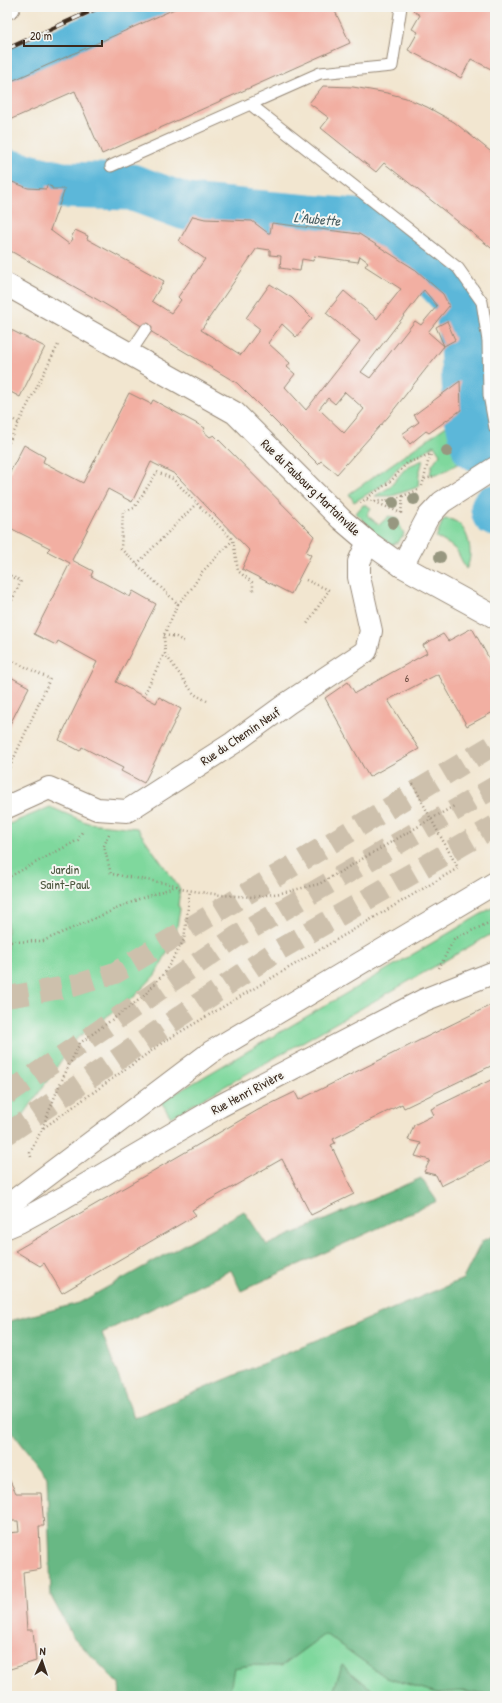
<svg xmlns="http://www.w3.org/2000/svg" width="502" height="1703" font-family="'Patrick Hand',sans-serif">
<rect width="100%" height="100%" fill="#f6f6f2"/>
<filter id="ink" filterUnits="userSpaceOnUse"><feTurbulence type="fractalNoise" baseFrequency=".025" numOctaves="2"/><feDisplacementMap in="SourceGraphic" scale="8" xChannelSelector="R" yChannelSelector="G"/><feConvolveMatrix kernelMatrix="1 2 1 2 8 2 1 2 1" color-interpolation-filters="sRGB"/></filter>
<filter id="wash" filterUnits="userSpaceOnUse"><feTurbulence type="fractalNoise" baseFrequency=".012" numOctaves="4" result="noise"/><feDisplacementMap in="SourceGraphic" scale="16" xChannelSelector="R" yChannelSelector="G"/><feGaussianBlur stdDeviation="0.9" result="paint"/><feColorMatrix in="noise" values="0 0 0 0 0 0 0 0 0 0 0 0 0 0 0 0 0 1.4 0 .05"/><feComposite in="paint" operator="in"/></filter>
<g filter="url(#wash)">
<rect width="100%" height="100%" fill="#f2e6d0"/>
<path fill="#7fd89d" stroke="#5d815e" d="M462,415L470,457L441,473L430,475L432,465L440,454L434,445L426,451L402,464L381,486L354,502L349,494Z
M423,460L419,474L418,487L392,496H375L390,487L403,471L409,466Z
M363,505H366L371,508L367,515L379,525L389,516L397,519L404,534L398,542L392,545L377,534L356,513Z
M446,519C467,518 476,554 466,569L457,551L450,545L436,537L443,520Z
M50,807L88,823L137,828L180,889L178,905L180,909L176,932L168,951L155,975L135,996L76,1039L7,1139V825Z
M495,906V932L171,1117L161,1102Z
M325,1634L387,1678L437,1693L463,1691L491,1696H380L342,1665L332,1696H229L233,1668L252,1665L281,1666Z"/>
<path fill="#67b884" stroke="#517151" d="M421,1178L437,1201L241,1291L231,1270L102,1333L134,1418L463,1279L482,1241L495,1235V1696L463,1691L437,1693L387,1678L325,1634L281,1666L252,1665L234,1668L229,1696H120L119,1684L72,1636L51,1596L47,1477L7,1425V1324L10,1321L79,1303L244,1211L267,1245Z
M342,1665L380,1696H332Z"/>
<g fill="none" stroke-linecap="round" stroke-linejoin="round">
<path stroke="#5bb7d9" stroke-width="47" d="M7,75L162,7
M7,172L62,185L131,187L186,207L354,222L424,264L458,301L463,346L467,413L475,447
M494,508L495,513"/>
</g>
<g id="blocks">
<path fill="#f2afa2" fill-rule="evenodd" d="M179,7H333L350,43L102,154L75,91L7,121V83Z
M416,7H495V71L471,59L461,78L408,50L418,32L412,29L420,15L413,11Z
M323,86L353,87L387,93L406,98L427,107L454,122L495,155V251L384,163L376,172L321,128L329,118L309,103Z
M7,180L28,188L46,189L47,185L52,187V189H65L50,230L69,244L73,239L71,238L75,230L88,236L87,239L164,281L152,301L171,313L181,300L178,297L205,259L179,241L193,216L205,219L252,221L268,233H270L272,223L359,234L416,270L443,294L449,306L428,332L444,346L436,327L447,321L455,340L444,346L388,417L337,474L321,461L318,464L237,383L98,300L7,249ZM257,248L270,250V255L281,256L280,268L300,271L302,259L313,261L314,256L358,262L360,256L368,262L365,266L401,289L377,319L344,291L326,313L360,341L306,410L285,387L295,374L287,367L290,363L268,343L282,324L296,337L312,318L292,298L270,284L246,318L260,329L241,355L201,330ZM424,290L437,306L421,325L415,321L370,378L361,372ZM345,392L364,409L344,433L319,409L328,398L335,404Z
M7,328L45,347L20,397L7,390Z
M460,381L461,410L429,433L426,431L410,444L402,434L419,422L414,415Z
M129,393L151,404L153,400L205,428L203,431L210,437L214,435L314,536L306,552L311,555L291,594L242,569L250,551L175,474L151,462L132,502L108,489L72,560L93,571L91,576L130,597L133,591L156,604L116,682L156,703L159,697L181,709L144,783L121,771L123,768L82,747L80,751L59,740L97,662L58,641L56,645L34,634L70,563L47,551L50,548L10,528L7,533V478L24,445L45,457L43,462L83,483Z
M472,628L495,669V711L467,726L438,674L388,700L419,749L369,777L325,698L348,682L355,693L427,653L423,645L443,634L448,641Z
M7,675L29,687L7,730Z
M495,1003V1064L404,1108L402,1104L333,1139L335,1143L331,1145L354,1194L311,1215L282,1159L192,1210L196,1215L62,1293L44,1263L40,1266L15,1251L258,1110L295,1092L299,1100Z
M495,1078V1159L441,1186L436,1175L424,1172L430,1160L415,1156L421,1143L408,1140L414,1125L434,1115L431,1109Z
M7,1475L16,1493H41L44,1526H39L41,1569L23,1572L27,1630H33L36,1661L7,1670V1533L19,1532L18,1521H7Z"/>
</g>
</g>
<g filter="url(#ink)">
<use href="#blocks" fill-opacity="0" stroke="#968877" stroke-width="1"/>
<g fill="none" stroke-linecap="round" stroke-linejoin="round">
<path stroke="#cdc0ac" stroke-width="22" stroke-dasharray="22 11" stroke-linecap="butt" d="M7,997L73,986L115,973L495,744
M7,1094L236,937L495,787
M7,1134L275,952L495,826"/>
<g stroke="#968877" stroke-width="13">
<path id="service" d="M250,104L458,268L482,302L488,341L489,395L495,428
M111,166L320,73L392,66L401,7
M130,353L146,329"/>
</g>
<g stroke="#968877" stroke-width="24">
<path id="minor" d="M402,566L428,517L442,502L495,468
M7,807L49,788L97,809L127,811L233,743L288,703L366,651L371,631L359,577V562L368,542"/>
</g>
<g stroke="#968877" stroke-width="24">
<path id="tertiary" d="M7,8L9,7
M7,285L235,413L341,519L368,542L402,566L495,617
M7,1227L19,1222L63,1198L220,1106L424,1000L495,972"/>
</g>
<g stroke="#968877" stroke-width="24">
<path id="trunk" d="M7,1206L211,1052L495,883"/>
</g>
<path stroke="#968877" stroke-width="2.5" stroke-dasharray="1 3" stroke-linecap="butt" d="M7,416L19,423
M7,446L59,343
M422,486L424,479L433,477
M367,498L391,481L407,463L431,454L428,462L424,479
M375,502L401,513L402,516
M360,503L366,499C382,505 403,496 418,490
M401,513L403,495
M137,564L196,504
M7,574L21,581L7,611
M306,580L329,590L307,624
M178,604L192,588L202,572L232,541
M164,635L176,637L185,642
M7,658L50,679L7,773
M145,693L164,654
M207,701L194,694L165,654L164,635L178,604L121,549L123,512L134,508L157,472L173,479L233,540L238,571L253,583V592
M413,784L431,819L456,805
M109,834L104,846L111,874L176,885
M7,878L78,840L83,830
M7,942L43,941L139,899L177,886L180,889L221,895L253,897L281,893L319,884L431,819L458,868L165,1041L42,1129
M439,968L454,939L495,920
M31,1157L30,1153L42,1129L59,1086L80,1043L143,997L165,972L184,940L190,890"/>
<use href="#service" stroke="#fff" stroke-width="11"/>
<use href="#minor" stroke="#fff" stroke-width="22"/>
<use href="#tertiary" stroke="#fff" stroke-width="22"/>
<use href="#trunk" stroke="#fff" stroke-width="22"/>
<g stroke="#3b2a1e" stroke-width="4.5">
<path id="rail" d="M7,49L100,7"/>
</g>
<use href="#rail" stroke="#f6f6f2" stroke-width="3" stroke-dasharray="9" stroke-linecap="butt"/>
</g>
<g fill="#979780">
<circle cx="447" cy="451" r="6"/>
<circle cx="414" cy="499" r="6"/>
<circle cx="393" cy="503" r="6"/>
<circle cx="393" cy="523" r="6"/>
<circle cx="440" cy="557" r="6"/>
</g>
</g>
<g text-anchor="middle" stroke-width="4" stroke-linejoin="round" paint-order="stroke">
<g font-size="11" fill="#694b3f">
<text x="407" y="682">6</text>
</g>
<g font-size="13" fill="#3b2a1e" stroke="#f6f6f2">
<text transform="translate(311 487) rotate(44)" y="5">Rue du Faubourg Martainville</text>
<text transform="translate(240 736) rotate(-34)" y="5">Rue du Chemin Neuf</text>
<text transform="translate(247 1092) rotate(-28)" y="5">Rue Henri Rivière</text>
</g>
<g font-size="13" fill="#4c563e" stroke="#f6f6f2">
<text x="65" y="874">Jardin<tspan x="65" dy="15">Saint-Paul</tspan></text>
</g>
<g font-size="14" font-style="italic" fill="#465b5f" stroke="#f6f6f2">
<text transform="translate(317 219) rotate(5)" y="5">L'Aubette</text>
</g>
</g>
<rect width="502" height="1703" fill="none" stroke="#f6f6f2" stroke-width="24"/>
<g transform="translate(42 1661) rotate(3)" stroke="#f6f6f2" stroke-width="3" paint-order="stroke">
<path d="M0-3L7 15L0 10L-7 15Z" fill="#3b2a1e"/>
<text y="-6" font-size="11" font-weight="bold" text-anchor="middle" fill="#3b2a1e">N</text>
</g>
<path d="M24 40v6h78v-6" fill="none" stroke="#3b2a1e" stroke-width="2"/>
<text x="30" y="40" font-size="12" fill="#3b2a1e" stroke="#f6f6f2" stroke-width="3" paint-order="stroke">20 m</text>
</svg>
